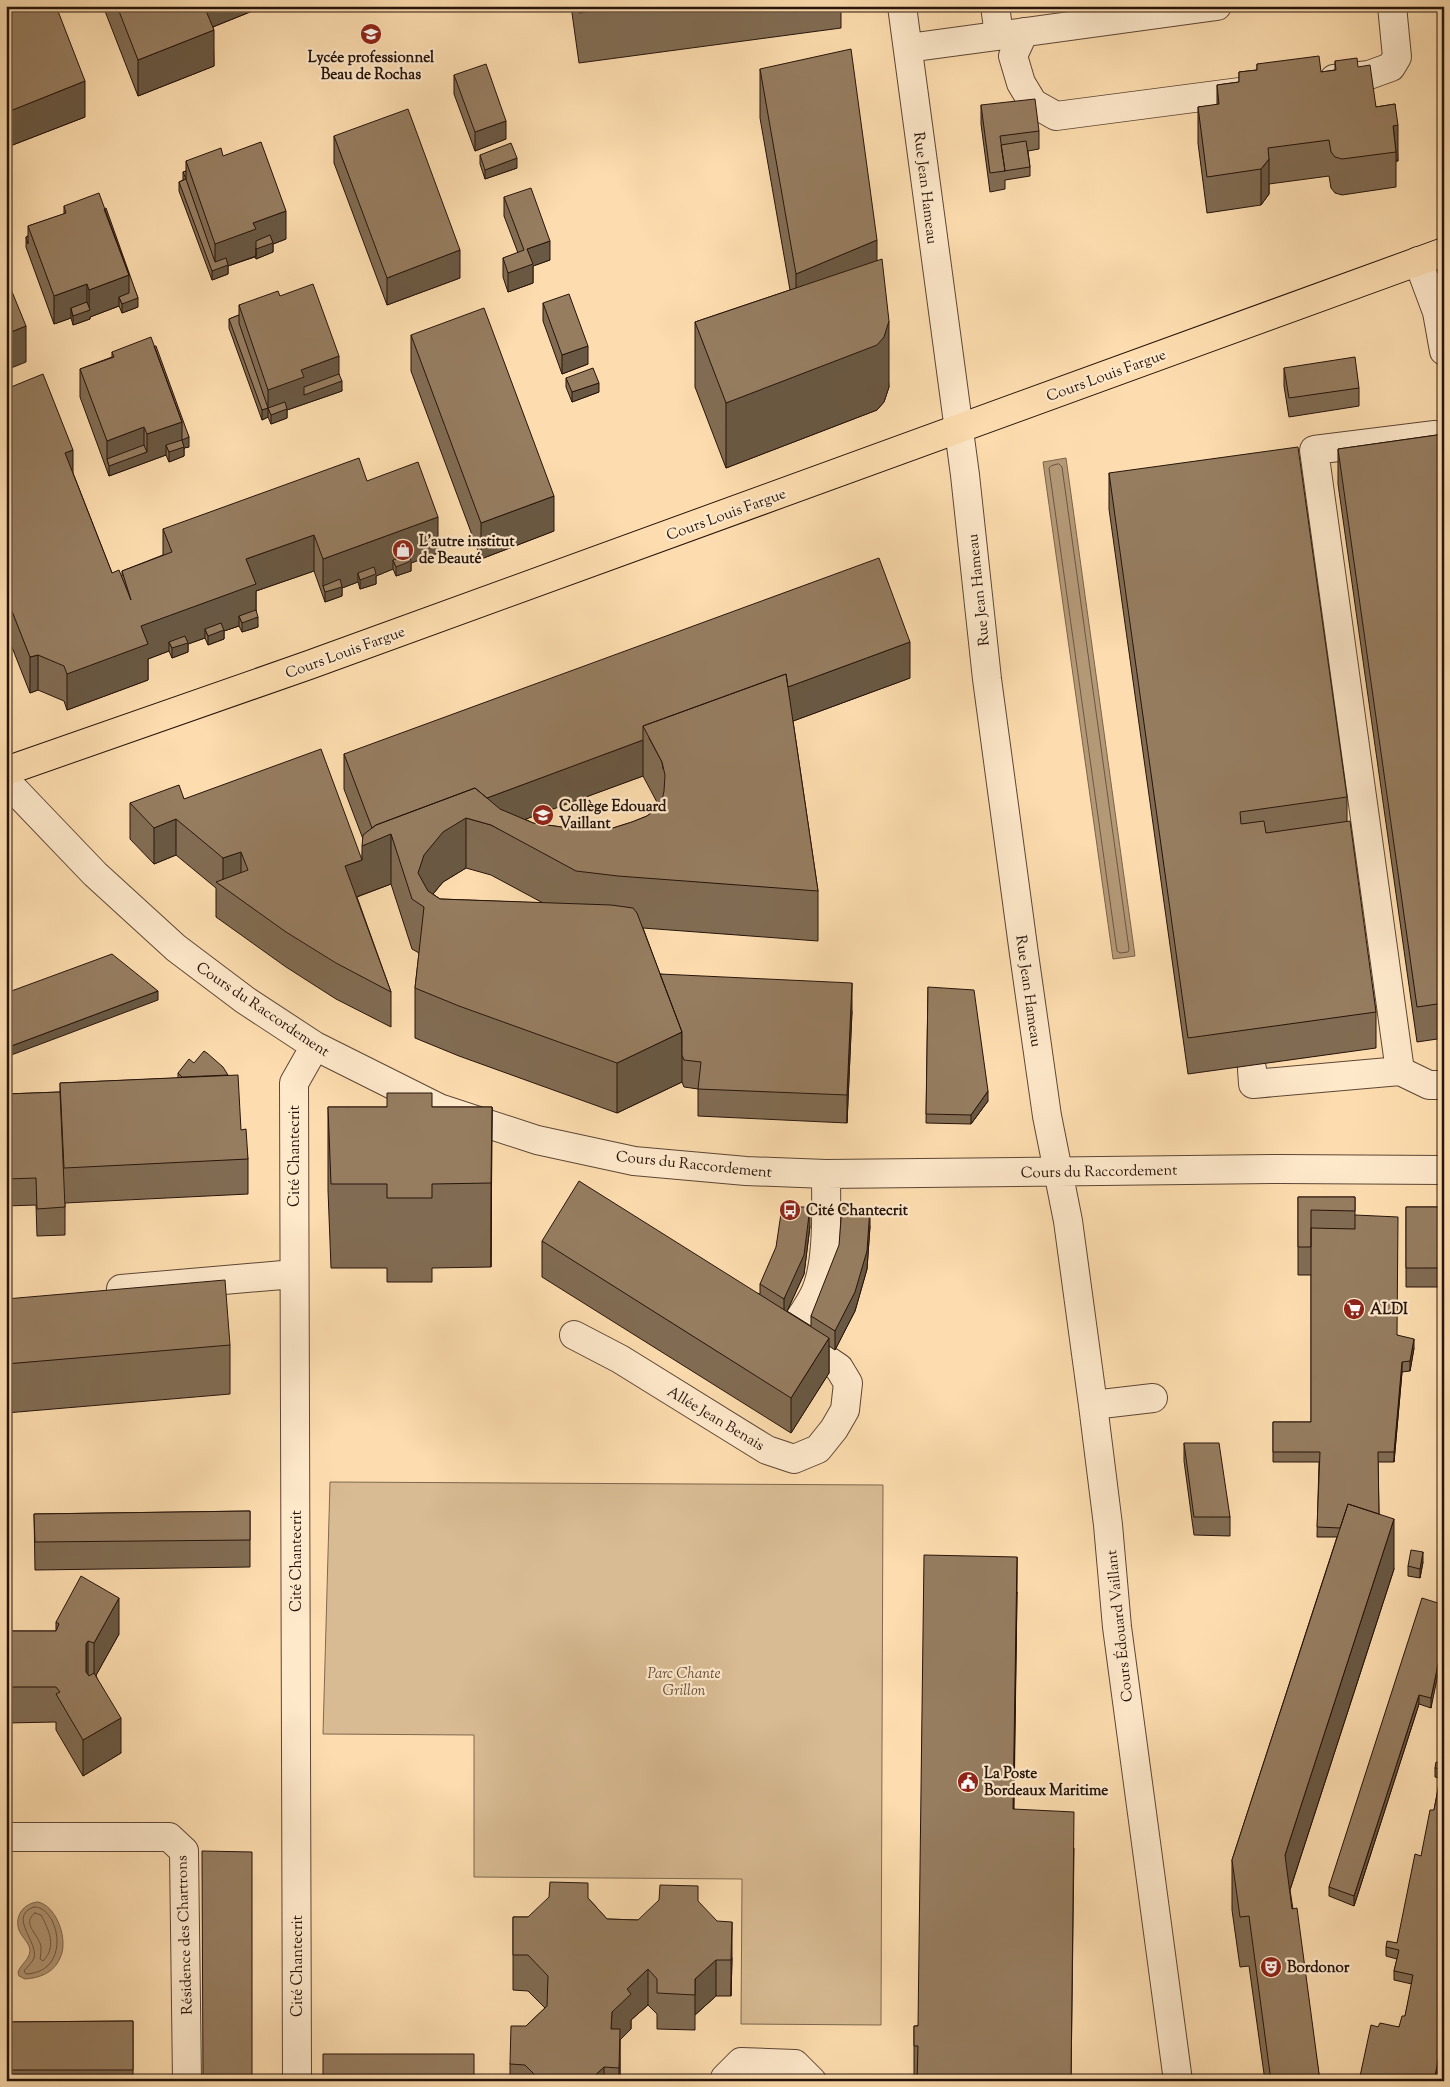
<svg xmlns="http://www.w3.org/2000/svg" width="1450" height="2087" font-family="'Sorts Mill Goudy',serif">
<rect width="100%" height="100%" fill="#fdddaf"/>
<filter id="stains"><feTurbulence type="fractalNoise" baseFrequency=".004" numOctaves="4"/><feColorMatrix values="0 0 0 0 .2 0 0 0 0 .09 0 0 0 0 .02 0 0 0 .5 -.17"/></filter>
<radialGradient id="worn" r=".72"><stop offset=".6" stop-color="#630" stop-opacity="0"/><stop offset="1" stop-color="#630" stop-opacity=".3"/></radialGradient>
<path fill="#d8bb93" stroke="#7f684f" d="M330,1482L883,1485L881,2025L741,2024L742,1879L474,1877V1735L323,1734Z"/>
<path fill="#b49977" stroke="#7b644c" d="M1066,458L1135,956L1113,959L1043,462Z
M38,1902C57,1906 69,1941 60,1958C54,1973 39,1978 25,1979L19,1976L18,1972C21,1964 29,1960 30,1951C30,1943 22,1938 19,1930C14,1916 24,1903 38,1902Z"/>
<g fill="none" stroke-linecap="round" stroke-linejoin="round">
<path stroke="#6d5641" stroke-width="1" d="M1059,464L1062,467L1129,949L1128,952L1120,953L1117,951L1049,468L1051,466Z
M34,1907C59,1906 73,1972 26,1974L24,1971C27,1967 32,1963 34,1958C39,1942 7,1916 34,1907Z
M35,1913L41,1915C49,1930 57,1947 43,1961L40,1959C41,1955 41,1950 41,1946C38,1934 21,1923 35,1913Z"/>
<g stroke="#5c4634" stroke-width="30">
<path id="minor" d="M902,6L965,475L987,679L1024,954L1047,1116L1068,1221L1093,1405L1108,1525L1117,1627L1178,2081
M995,6L999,35
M1024,32L1013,56L1021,83L1033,103L1056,116L1255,90
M908,48L1217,6
M1334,79L1369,75L1391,67L1397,57L1392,6
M1418,261L1437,312L1444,351
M6,781L95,874L176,948L245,1000L315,1046L439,1108L537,1140L634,1161L746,1171L826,1174L1280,1169L1444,1170
M1252,1069L1253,1084L1400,1071L1429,1085H1444
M1400,1071L1314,450L1435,435L1439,458
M121,1289L294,1274
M574,1335L620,1359L767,1450L794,1459L818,1449L834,1429L845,1410L848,1383L839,1368L789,1334C797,1322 807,1309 814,1295C829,1265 826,1208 826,1174
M1093,1405L1153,1398
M6,1837H169L184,1851L187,2081
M297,2081L294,1083L315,1046
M725,2081V2078L741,2062L795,2064L812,2081"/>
</g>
<g stroke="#26140b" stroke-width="30">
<path id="major" d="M6,771L309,665L1444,252"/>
</g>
<use href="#minor" stroke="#fee9cb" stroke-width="28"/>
<use href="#major" stroke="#fdddaf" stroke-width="28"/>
</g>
<path fill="#816c53" stroke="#26140b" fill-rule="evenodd" d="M6,6L85,117L10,146L6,137Z
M103,6H265L213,27L214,66L138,96Z
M571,6H841V28L579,63Z
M1335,61L1358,67L1376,107L1395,104L1398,161H1396V187L1342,195L1335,193L1331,188L1329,176L1269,184V194L1261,205L1207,213L1198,143V107L1217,105V85L1239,82V72L1257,70V64L1321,72L1335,70Z
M760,69L877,261L889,387L884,402L877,410L726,468L695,387V322L790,290L760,118Z
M454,75L506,139L475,151L454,94Z
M981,105L1039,131V149L1028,151L1030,167V176L1005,180V189L990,192L981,124Z
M334,136L460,278L387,305L334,163Z
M480,155L517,168L485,179L480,164Z
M223,156L286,239L273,244V252L256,259L255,257L228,266V274L212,280L179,191V182L183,180V172L186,171V161Z
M504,197L550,260L533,266V283L508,292L503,277V258L518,253L504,216Z
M64,206L138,307L122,313L119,306L90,317V319L73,325L71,318L54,324L26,247V237L28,236V226L64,214Z
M280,296L339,374L342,391L287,410V418L271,424L268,417L262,420L229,328V319L239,315V305Z
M543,303L588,364L562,374L543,321Z
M411,335L554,531L481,559L411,371Z
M112,352L189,447L184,448V456L169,462L166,455L109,476L80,397V369L112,357Z
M1284,368L1359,388V406L1289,417L1284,386Z
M566,378L599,392L572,402L566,387Z
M6,389L73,473L112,573L122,576V571L163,555V529L367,481L438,553L411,563V571L396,576L393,569L376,576V584L360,589L358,582L342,588V596L325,602L314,571L256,591V610L258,627L242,632L239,626L224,631V639L208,645L205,638L188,644V652L172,658L169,651L148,659V680L67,710L64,701L38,690L30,693L6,632Z
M1444,434V1038L1417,1042L1338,484V449Z
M1109,473L1347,797V822L1376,1012V1048L1188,1074L1109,509Z
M910,678L793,721L818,891V941L643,928L660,974L852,1011L847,1123L698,1116V1089L684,1087L682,1082L617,1113L459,1056L415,1038V988L419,953L412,949L391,884L357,897L391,992V1027L336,999L286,967L216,917V888L176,855L154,864L130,839V803L184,799L362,860L363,839L344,789V754ZM643,776L659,806L647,816L632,822L613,828L576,829L533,823L525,819ZM466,868L491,875L543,903L440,899L433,894L443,882Z
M928,987L988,1101L971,1124L926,1123Z
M178,1073L241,1130L248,1159V1194L65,1203V1235L37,1236L36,1205L6,1206V1094L60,1092V1083L178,1078Z
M328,1107H492L491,1267L432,1268V1282H387V1268H331L328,1190Z
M1298,1197H1355V1215L1397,1335L1414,1348L1410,1371L1402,1372L1394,1462H1378L1379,1514L1394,1569L1290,1890L1320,2081H1265L1249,1966L1240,1967L1232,1910V1860L1337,1537H1317L1319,1462H1273V1422H1311V1275H1298Z
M1406,1207H1444V1287H1406Z
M810,1226L804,1274L787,1311L811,1326V1316L870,1226L867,1269L855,1311L835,1350L829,1346V1373L791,1433L542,1277V1241L760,1294V1284Z
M6,1299L230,1345V1394L6,1413Z
M1184,1443L1230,1517V1536L1194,1535L1184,1461Z
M250,1511V1567L35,1570L34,1514Z
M1423,1562L1420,1578L1408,1576V1566Z
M1017,1592L1014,1809L1074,1848L1071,2081H914V2026H918Z
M1444,1605L1431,1708L1419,1704L1354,1906L1329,1896V1887Z
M56,1622L119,1634L96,1675L121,1753L83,1776L56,1730V1722L6,1723V1631H56Z
M1444,1756L1436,2081L1378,2027H1399L1405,2016L1412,1984L1394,1980V1971L1397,1959L1386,1956V1947L1397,1943L1434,1810L1440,1778L1435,1777V1768Z
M588,1898L607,1919L638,1920L698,1902L732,1958L731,1996H716L695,2015V2030L657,2029V2014L648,2005L631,2020V2029L620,2040V2081H510V2064L526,2026L545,2008L528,1991L513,1990V1917H528Z
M133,2021V2081H6V2022Z"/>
<path fill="#695843" stroke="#26140b" d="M200,6H265L200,32Z
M214,30V66L138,96V60Z
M85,81V117L10,146V111Z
M506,121V139L475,151V132Z
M1398,125V161H1396V152L1393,126Z
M517,158V168L485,179V170Z
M1269,159V194L1261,205V169Z
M286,211V239L273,244V252L256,259V248V256L228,266V274L212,280V271L215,269V244L253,223Z
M877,240V290L796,324V274Z
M550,241V260L533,266V283L508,292V273L527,249Z
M460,250V278L387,305V278Z
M129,275L138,298V307L122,313V304L119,297V306L90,317V319L73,325V317L71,308V318L54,324V296L87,284V311L89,310V290Z
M889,321V387L884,402L877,410L726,468V403Z
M26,326V362L6,370V334Z
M588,346V364L562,374V355Z
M339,356V382L342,381V391L287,410V418L271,424V415L268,408V390L301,370Z
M599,383V392L572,402V392Z
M268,408V417L262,420V410Z
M182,422L189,437V447L184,448V456L169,462V452L166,445V455L109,476V466L107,459V441L144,427V453L147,452V434Z
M73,450V485L65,453Z
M554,496V531L481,559V523Z
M438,517V553L411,563V571L396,576V567L393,560V569L376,576V584L360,589V580L358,573V582L342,588V596L325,602V592L323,586V559Z
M314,535V571L256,591V618L258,617V627L242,632V623L239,616V626L224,631V639L208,645V636L205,629V638L188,644V652L172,658V648L169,642V651L148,659V680L67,710V674L141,626L246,559Z
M910,642V678L663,769L662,762L649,738Z
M38,655V690L30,693V657Z
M643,740V776L499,829L491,825L466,818V868L443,882L424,905L391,834V884L345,901V866L362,860V846L376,839Z
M176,819V855L154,864V828Z
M241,852V887H223V858Z
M852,983V1011L847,1123V1095Z
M158,991V1000L6,1057V1048Z
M682,1032V1082L617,1113V1063Z
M988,1091V1101L971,1124V1115Z
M492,1107L491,1267V1183Z
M810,1207V1226L804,1274L784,1318V1299Z
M870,1208V1226L867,1269L855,1311L835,1350V1331Z
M829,1338V1373L791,1433V1398Z
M1414,1339V1348L1410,1371V1361Z
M1402,1362V1372L1394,1462V1452Z
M1394,1519V1569L1285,1905V1855Z
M1423,1552V1562L1420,1578V1569Z
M1017,1557V1592L1013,1844V1809Z
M119,1598V1634L94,1679V1643Z
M1444,1636V1645L1431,1708V1698Z
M88,1641V1676L86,1680V1644Z
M1419,1695V1704L1354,1906V1896Z
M121,1718V1753L83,1776V1740Z
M732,1922V1958L731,1996V1960Z
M716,1960V1996L695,2015V1979Z
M648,1969V2005L631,2020V2029L620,2040V2081H619V2068L611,2029L612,2012L627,1989Z
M1444,2031V2041L1436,2081H1434Z
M604,2067V2081H589Z"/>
<path fill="#967d60" stroke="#26140b" d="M6,6H56L85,81L10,111L6,101Z
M117,6H204L214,30L138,60Z
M578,6H628L579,13Z
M851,49L877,240L796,274L760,69Z
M1319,56L1321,72L1336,70L1335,61L1357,58L1358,67L1370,65L1376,107L1395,104L1398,125L1393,126L1396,152L1342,159L1335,157L1331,152L1329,140L1268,148L1269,159L1261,169L1207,177L1198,107L1219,104L1217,85L1239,82V72L1257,70V64Z
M486,64L506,121L475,132L454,75Z
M1035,99L1039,131L1000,136L1005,171L990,173L981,105Z
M408,109L460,250L387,278L334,136Z
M1026,141L1030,167L1004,171H1005L1001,145Z
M261,142L286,211L253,223L256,229L215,244L186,161L221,148L223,156Z
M511,143L517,158L485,170L480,155Z
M186,171V179L183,172Z
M186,179L215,262L226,258L228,265L212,271L179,182Z
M531,188L550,241L527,249L533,264L508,273L503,258L524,250L504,197Z
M99,193L129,275L89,290L87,284L54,296L28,226L66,213L64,206Z
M106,208L138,298L122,304L119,297L129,293V275L104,209Z
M270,235L273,243L256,249V241Z
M28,236V244L26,237Z
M882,259L889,321L884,337L877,345L726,403L695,322Z
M6,277L26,326L6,334Z
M313,284L339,356L301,370L304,377L268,390L239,305L278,291L280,296Z
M569,294L588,346L562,355L543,303Z
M87,302L90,310L73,316L71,308Z
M484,308L554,496L481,523L411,335Z
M239,315V323L268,408L262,410L229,319Z
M151,337L182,422L147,434L144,427L107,441L80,369L114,357L112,352Z
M154,346H156L189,437L182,440V422Z
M1355,357L1359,388L1289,398L1284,368Z
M593,368L599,383L572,392L566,378Z
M43,374L73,450L65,453L112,573L119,570L131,600L122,571L172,552L163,529L359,458L367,481L418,462L438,517L323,559L314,535L246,559L256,584L141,626L148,644L67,674L64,666L38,655L30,657L6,596V389Z
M339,374L342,381L304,395V387Z
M285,402L287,409L271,415L268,408Z
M1444,434V1003L1417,1007L1338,449Z
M182,440L184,447L169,452L166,445Z
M144,445L147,452L109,466L107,459Z
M1298,447L1347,797L1240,812L1241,824L1264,821L1266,833L1350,821L1376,1012L1188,1038L1109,473Z
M409,554L411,561L396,567L393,560Z
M879,558L910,642L788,687L786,674L643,726V740L487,798L475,788L376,825L372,828L344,754Z
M374,567L376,574L360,580L358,573Z
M340,579L342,587L325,592L323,586Z
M256,610L258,617L242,623L239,616Z
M221,623L224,630L208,636L205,629Z
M185,636L188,643L172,648L169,642Z
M786,674L818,891L618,876L576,871L491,825L466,818L443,832L424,855L418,873L428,891L440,899L611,905L633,908L637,913L682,1032L617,1063L459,1006L415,988L424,907L412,899L391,834L362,846L363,835L376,825L475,788L500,809L533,823L576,829L613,828L632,822L647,816L661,805L664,791L665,775L662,762L643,726Z
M321,749L362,860L345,866L391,992L336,963L286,932L216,882L248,870L241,852L223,858L176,819L154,828L130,803L179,785L184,799Z
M112,954L158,991L6,1048V993Z
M660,974L852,983L847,1095L698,1089L701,1062L684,1060L682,1055V1032Z
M928,987L974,990L988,1091L971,1115L926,1114Z
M204,1051L207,1053L223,1067L228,1075L182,1077L178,1073L189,1059L194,1063Z
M238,1075L241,1130L246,1129L248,1159L64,1168L60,1083Z
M60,1092L65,1207L37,1209L36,1178L6,1179V1094Z
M387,1093H432V1107H492L491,1183L432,1184V1198H387V1184H331L328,1107H387Z
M579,1181L829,1338L791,1398L542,1241Z
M1298,1197H1355V1211L1311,1210V1247H1298Z
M782,1207H810L804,1255L784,1299L760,1284L776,1247Z
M842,1207L870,1208L867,1251L855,1292L835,1331L811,1316L839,1245Z
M1406,1207H1444V1268H1406Z
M1355,1215L1398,1217L1397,1335L1414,1339L1410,1361L1402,1362L1394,1452H1378L1379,1514L1348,1504L1340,1528L1317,1527L1320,1452H1273V1422H1311V1228L1355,1229Z
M225,1280L230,1345L6,1364V1299Z
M1184,1443H1219L1230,1517H1194Z
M1348,1504L1394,1519L1285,1855L1292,1909L1297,1908L1320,2081H1271L1249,1916L1240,1917L1232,1860Z
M250,1511V1540L35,1542L34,1514Z
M1411,1550L1423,1552L1420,1569L1408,1566Z
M924,1555L1017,1557L1013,1809L1074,1812L1071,2081H917L918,2046H914V2026H918Z
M81,1576L119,1598L94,1643L88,1641L86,1644V1672L89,1676L94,1673L121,1718L83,1740L56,1694L60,1692L56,1687H6V1631H56L59,1624L56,1622Z
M1422,1598L1444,1605V1636L1431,1698L1419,1695L1354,1896L1329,1887Z
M1441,1755L1444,1756V2031L1434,2081H1379L1368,2079V2081H1359L1371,2025L1378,2027L1380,2023L1399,2027L1402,2016H1405L1413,1975L1394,1971L1399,1950L1386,1947L1387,1941L1397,1943L1415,1854L1421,1856L1430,1810H1434L1442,1769L1435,1768L1436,1762L1439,1763Z
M202,1851L252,1852V2081H203Z
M550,1882L588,1883V1898L607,1919L638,1920L659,1900L660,1885L698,1886V1901L717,1921L732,1922L731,1960H716L695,1979V1995L657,1993V1979L648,1969L627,1989L631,1994L612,2012L611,2029H620L619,2068L604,2067L589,2081H541L525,2065L510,2064L511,2026H526L547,2006L548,1976L528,1955H513V1917H528L549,1897Z
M133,2021V2070H6V2022Z
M323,2054H474V2081H323Z
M1368,2079L1379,2081H1368Z"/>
<defs>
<g id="school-disc" transform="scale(1.125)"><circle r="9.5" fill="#8f2418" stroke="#fee9cb"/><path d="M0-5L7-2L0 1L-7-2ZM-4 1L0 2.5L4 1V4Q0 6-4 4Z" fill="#fff"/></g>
<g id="shop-disc" transform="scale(1.125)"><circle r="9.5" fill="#8f2418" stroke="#fee9cb"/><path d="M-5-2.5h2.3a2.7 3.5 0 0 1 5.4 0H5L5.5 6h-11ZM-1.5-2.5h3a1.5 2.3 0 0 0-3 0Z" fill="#fff"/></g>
<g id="bus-disc" transform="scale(1.125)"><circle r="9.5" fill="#8f2418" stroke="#fee9cb"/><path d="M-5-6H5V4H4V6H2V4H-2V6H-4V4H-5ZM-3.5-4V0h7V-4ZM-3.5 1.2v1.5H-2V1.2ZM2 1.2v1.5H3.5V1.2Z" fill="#fff"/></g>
<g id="supermarket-disc" transform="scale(1.125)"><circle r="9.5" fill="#8f2418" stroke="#fee9cb"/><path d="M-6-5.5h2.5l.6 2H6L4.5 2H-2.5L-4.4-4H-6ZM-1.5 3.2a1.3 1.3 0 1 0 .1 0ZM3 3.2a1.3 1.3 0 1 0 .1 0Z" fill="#fff"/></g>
<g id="civic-disc" transform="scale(1.125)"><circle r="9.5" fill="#8f2418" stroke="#fee9cb"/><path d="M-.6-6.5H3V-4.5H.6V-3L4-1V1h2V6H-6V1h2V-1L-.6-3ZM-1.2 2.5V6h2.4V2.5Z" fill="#fff"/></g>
<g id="theatre-disc" transform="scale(1.125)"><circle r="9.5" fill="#8f2418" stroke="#fee9cb"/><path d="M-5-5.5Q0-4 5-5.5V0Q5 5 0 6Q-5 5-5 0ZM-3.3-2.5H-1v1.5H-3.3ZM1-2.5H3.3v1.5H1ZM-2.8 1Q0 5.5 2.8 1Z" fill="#fff"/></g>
</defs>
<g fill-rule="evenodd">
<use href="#school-disc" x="371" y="34"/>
<use href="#shop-disc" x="403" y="550"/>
<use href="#school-disc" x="543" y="815"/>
<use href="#bus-disc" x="790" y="1210"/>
<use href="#supermarket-disc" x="1354" y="1309"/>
<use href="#civic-disc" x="968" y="1782"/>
<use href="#theatre-disc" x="1271" y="1967"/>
</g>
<g text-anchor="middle" stroke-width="4.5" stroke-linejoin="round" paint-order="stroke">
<g font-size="15" font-weight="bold" fill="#26140b" stroke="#fee9cb" text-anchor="start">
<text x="371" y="62" text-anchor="middle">Lycée professionnel<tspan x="371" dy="17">Beau de Rochas</tspan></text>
<text x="419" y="546">L'autre institut<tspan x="419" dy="17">de Beauté</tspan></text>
<text x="559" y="811">Collège Edouard<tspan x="559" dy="17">Vaillant</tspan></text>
<text x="806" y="1215">Cité Chantecrit</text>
<text x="1370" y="1314">ALDI</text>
<text x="984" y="1778">La Poste<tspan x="984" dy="17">Bordeaux Maritime</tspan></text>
<text x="1287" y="1972">Bordonor</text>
</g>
<g font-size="15" fill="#26140b" stroke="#fee9cb">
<text transform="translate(926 188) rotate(83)" y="5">Rue Jean Hameau</text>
<text transform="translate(1106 375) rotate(-20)" y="5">Cours Louis Fargue</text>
<text transform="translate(726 514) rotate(-20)" y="5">Cours Louis Fargue</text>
<text transform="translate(978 590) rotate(-96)" y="5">Rue Jean Hameau</text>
<text transform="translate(345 652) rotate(-20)" y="5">Cours Louis Fargue</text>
<text transform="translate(1029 991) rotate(82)" y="5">Rue Jean Hameau</text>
<text transform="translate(263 1009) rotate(34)" y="5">Cours du Raccordement</text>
<text transform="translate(294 1156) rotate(-90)" y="5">Cité Chantecrit</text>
<text transform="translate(694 1164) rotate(6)" y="5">Cours du Raccordement</text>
<text transform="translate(1099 1171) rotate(-1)" y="5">Cours du Raccordement</text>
<text transform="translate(716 1418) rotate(31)" y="5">Allée Jean Benais</text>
<text transform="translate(296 1561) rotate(-90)" y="5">Cité Chantecrit</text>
<text transform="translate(1119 1626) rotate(-96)" y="5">Cours Édouard Vaillant</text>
<text transform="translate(184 1935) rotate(-92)" y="5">Résidence des Chartrons</text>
<text transform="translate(297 1966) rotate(-90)" y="5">Cité Chantecrit</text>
</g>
<g font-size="15" font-style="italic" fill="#644e3b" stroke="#fee9cb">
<text x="684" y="1678">Parc Chante<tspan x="684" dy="17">Grillon</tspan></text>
</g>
</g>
<rect width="1450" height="2087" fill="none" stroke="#fdddaf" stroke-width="25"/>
<rect x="8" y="8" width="1435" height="2072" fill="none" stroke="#26140b" stroke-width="2.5"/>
<rect x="12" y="12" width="1425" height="2062" fill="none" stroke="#26140b"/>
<rect width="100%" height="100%" filter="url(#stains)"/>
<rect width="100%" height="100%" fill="url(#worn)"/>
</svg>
